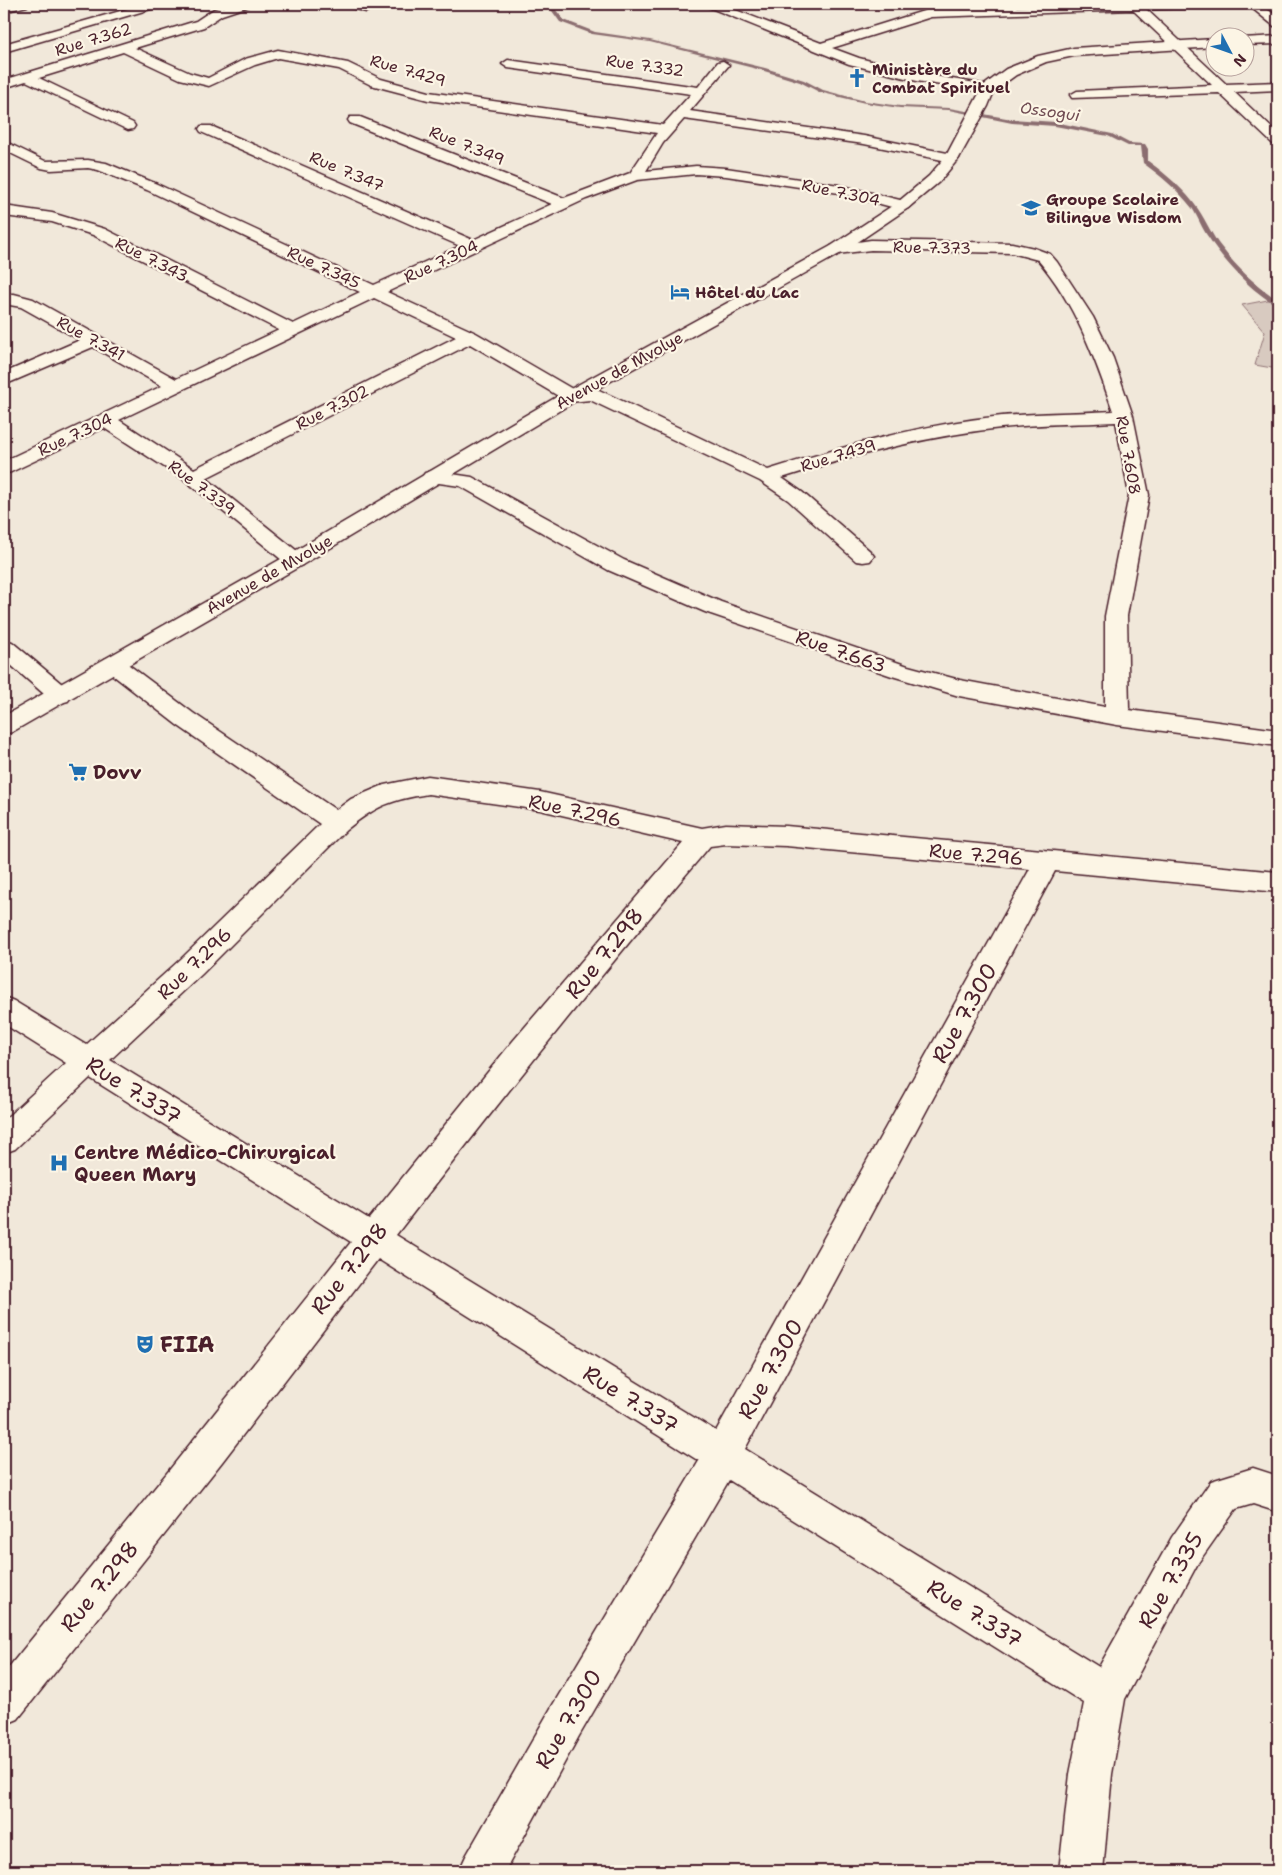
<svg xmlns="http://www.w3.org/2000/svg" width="1282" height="1875" font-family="'Shantell Sans',sans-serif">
<rect width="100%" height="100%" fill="#f1e8da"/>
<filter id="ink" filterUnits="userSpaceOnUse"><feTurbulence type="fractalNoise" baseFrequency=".02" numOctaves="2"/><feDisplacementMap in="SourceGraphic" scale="10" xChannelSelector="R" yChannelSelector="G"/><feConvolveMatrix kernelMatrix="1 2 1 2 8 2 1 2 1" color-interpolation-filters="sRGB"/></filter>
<g filter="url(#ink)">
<path fill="#d8cac0" stroke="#917476" d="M1278,298V369L1255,365L1265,332L1242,305Z"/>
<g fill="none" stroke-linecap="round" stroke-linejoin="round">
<path fill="#8b6d6f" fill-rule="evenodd" d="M547,4H551L564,20L595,32L650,40L765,68L804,80L823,90L865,101L900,106L949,108L1012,119L1055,122L1112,134L1129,143L1145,144L1148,149V161C1166,174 1185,190 1198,209C1207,222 1212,236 1222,248C1238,269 1257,286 1278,300V305C1255,296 1222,259 1209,238C1202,229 1198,217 1192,208C1178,190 1161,176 1143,163L1141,146H1128L1108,136L1055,126L1012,123L949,110L900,108L865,103L819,92L800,82L761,70L650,42L592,34L560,22Z"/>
<g stroke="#4a1f2b" stroke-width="3">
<path id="minor" d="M10,4H29L27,6L4,12V5Z
M145,4H163L161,6L4,52V44Z
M233,4H251L249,6L222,15L204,27L135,48L190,73L208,78L245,59L278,50L348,63L381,79L429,92L663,125L691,94L508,68L502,64L508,60L698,87L718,62L723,61L729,65L690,111L864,136L957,155L959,158L957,161L952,162L864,144L684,119L663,143L646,171L696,166L726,168L839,185L908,202L911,205L908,208L903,210L839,193L726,176L696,174L637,180L586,199L387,292L476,333L574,390L593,388L599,390L768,470C845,446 922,424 1002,416C1039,413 1076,413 1113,411C1095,358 1075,303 1038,260L1012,253L871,250L837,254L831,252L829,249L831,246L871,240L1012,243L1034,248L1050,254L1057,262L1093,317L1113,358L1133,416L1149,495L1127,616L1129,710L1278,730V746L1117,725L959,696L892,676L705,612L608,570L460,486L425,481L422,477L425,473L432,471L472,477L624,560L721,602L908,666L960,680L1105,707V616L1129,495L1116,422C1078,424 1039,424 1001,428C926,436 854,455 782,478L802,492L870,551L874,556L870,561L863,562L856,561L788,500L760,481L590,400L571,402L565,400L470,344L206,478L302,555L306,560L302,565L295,566L288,565L186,481L104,428L11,472L4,474V461L162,386L93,347L4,385V373L80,340L21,307L4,304V294H14L33,299L176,379L279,330L93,235L52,222L4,216V206L52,213L105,229L293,324L360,292L147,190L98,170L88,168L51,170L41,168L4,150V141L45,161L88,160L106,163L157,184L374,285L460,246L201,132L199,129L201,126H211L473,240L552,204L350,123L348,120L350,117H360L564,198L630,173L657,133L428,100L371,85L339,69L278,58L255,65L209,86L180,79L123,52L39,78L133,123L135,126L133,129L128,130L26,81L4,88V80L196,21L214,9ZM374,298L456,337L194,469L119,420Z
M343,4L370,5L372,8L366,12L345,6Z
M704,4H720L821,43L930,9L1102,4H1207L1201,8L1146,9L1226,84L1278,82V90L1234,92L1278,134V145L1273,144L1219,93L1072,98L1070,95L1077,91L1212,85L1133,10L931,17L832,48L859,58L917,73L993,86L995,89L988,93L917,81L849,64L706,6Z
M1247,4H1260L1278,17V27L1274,26Z
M4,640L12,642L68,689L72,695L68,701L60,703L52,701L4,659Z
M113,656L121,659L193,713L336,810L351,799L384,785L428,776L540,792L702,828L726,824L786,826L1278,872V892L1055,871L745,1449L1099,1667L1172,1537L1211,1481L1253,1468L1278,1476V1512L1253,1504L1236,1509L1198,1563L1125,1699L1112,1774L1103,1871H1059L1070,1774L1084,1703L729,1480L579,1736L505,1871H459L466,1856L551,1708L699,1461L378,1259L222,1462L18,1719L4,1725V1673L167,1473L351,1242L90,1078L15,1149L4,1153V1120L66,1063L4,1024V997L14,1001L86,1045L182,958L320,824L177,725L105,669L102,664L105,659ZM428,794L540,810L683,843L513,1041L369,1219L110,1060L202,974L346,830C376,806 390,800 428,794ZM726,844L786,846L1030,869L716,1431L396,1235C498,1103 602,973 710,846Z"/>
</g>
<g stroke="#4a1f2b" stroke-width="3">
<path id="major" d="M1278,36V44L1244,45L1243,38Z
M1214,39V47L1074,56L1046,62L1016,75L994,91L988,106L959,158L939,182L908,208L843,252L577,400L302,565L12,732L4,734V716L288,555L565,392L831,246L898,202L929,176L946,156L983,86L1006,69L1038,56L1074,48Z"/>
</g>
<use href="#minor" fill="#fcf5e5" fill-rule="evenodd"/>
<use href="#major" fill="#fcf5e5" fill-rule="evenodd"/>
</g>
</g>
<defs>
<g id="church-bare" transform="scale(1.5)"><path d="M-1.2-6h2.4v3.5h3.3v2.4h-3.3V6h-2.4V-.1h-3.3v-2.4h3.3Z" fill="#1f6fb2" stroke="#fcf5e5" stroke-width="2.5" paint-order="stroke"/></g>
<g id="school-bare" transform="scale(1.5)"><path d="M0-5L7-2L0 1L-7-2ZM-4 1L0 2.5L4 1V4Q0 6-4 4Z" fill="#1f6fb2" stroke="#fcf5e5" stroke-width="2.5" paint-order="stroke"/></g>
<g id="hotel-bare" transform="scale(1.5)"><path d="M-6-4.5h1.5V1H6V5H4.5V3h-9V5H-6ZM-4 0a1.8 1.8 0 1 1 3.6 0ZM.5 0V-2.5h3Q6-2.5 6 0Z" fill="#1f6fb2" stroke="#fcf5e5" stroke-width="2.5" paint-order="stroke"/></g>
<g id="supermarket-bare" transform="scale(1.5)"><path d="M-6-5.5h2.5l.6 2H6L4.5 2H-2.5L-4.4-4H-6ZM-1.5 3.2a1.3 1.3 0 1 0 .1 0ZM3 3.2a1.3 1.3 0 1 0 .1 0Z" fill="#1f6fb2" stroke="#fcf5e5" stroke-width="2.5" paint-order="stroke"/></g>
<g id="hospital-bare" transform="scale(1.5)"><path d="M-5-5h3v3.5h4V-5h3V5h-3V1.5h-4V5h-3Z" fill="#1f6fb2" stroke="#fcf5e5" stroke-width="2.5" paint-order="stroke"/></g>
<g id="theatre-bare" transform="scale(1.5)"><path d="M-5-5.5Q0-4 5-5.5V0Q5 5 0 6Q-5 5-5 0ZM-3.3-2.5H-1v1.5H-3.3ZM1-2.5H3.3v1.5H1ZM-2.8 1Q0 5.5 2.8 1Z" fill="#1f6fb2" stroke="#fcf5e5" stroke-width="2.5" paint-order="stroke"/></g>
</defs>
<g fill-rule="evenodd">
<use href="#church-bare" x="857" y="78"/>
<use href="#school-bare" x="1031" y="208"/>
<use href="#hotel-bare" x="680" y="292"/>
<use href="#supermarket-bare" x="78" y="772"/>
<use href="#hospital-bare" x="59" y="1163"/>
<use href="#theatre-bare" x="145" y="1344"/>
</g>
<g text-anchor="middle" stroke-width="4.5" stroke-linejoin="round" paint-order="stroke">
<g font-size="16" fill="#4a1f2b" stroke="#fcf5e5">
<text transform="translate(93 39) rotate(-17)" y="6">Rue 7.362</text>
<text transform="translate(645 65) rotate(8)" y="6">Rue 7.332</text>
<text transform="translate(408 70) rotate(16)" y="6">Rue 7.429</text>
<text transform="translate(467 145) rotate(22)" y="6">Rue 7.349</text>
<text transform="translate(347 171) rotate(23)" y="6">Rue 7.347</text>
<text transform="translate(841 192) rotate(12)" y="6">Rue 7.304</text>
<text transform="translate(932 247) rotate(1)" y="6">Rue 7.373</text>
<text transform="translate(152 259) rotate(27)" y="6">Rue 7.343</text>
<text transform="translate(441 261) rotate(-25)" y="6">Rue 7.304</text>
<text transform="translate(324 267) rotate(25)" y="6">Rue 7.345</text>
<text transform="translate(91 338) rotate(29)" y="6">Rue 7.341</text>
<text transform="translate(619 370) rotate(-29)" y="6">Avenue de Mvolye</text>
<text transform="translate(332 407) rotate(-27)" y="6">Rue 7.302</text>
<text transform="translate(75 434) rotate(-25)" y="6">Rue 7.304</text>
<text transform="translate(838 455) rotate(-17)" y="6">Rue 7.439</text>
<text transform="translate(1129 455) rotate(80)" y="6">Rue 7.608</text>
<text transform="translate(202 487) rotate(37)" y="6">Rue 7.339</text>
<text transform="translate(269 574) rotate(-30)" y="6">Avenue de Mvolye</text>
</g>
<g font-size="16" font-weight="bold" fill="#4a1f2b" stroke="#fcf5e5" text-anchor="start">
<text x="872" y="75">Ministère du<tspan x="872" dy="18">Combat Spirituel</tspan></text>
<text x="1046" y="205">Groupe Scolaire<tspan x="1046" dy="18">Bilingue Wisdom</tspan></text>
<text x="695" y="298">Hôtel du Lac</text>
</g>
<g font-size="16" font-style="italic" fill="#704c53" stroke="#fcf5e5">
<text transform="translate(1050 111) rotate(8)" y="6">Ossogui</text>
</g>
<g font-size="19" fill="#4a1f2b" stroke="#fcf5e5">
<text transform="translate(841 651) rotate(19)" y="7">Rue 7.663</text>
<text transform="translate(575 810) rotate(12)" y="7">Rue 7.296</text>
<text transform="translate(976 854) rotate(5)" y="7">Rue 7.296</text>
<text transform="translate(194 963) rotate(-44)" y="7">Rue 7.296</text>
</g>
<g font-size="19" font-weight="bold" fill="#4a1f2b" stroke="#fcf5e5" text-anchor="start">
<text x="93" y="779">Dovv</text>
<text x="74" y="1159">Centre Médico-Chirurgical<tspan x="74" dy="22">Queen Mary</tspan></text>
</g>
<g font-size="22" fill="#4a1f2b" stroke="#fcf5e5">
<text transform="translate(604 953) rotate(-51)" y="8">Rue 7.298</text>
<text transform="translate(964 1013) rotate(-61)" y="8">Rue 7.300</text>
<text transform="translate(134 1090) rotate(32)" y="8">Rue 7.337</text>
<text transform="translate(349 1268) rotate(-52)" y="8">Rue 7.298</text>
<text transform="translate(770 1369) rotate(-61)" y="8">Rue 7.300</text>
<text transform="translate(631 1399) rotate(32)" y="8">Rue 7.337</text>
<text transform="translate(1170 1580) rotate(-60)" y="8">Rue 7.335</text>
<text transform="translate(99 1586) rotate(-51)" y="8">Rue 7.298</text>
<text transform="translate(975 1613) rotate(32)" y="8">Rue 7.337</text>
<text transform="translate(568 1719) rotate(-60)" y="8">Rue 7.300</text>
</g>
<g font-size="22" font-weight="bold" fill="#4a1f2b" stroke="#fcf5e5" text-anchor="start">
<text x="160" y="1352">FIIA</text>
</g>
</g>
<rect width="1282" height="1875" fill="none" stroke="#fcf5e5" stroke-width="20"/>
<rect x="10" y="10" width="1262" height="1855" fill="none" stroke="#4a1f2b" stroke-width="2" filter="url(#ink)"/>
<g transform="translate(1230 52) rotate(131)"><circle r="24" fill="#fcf5e5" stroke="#b59f9b"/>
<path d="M0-4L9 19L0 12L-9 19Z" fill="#1f6fb2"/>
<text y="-8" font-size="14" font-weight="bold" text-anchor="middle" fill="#4a1f2b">N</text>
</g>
</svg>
